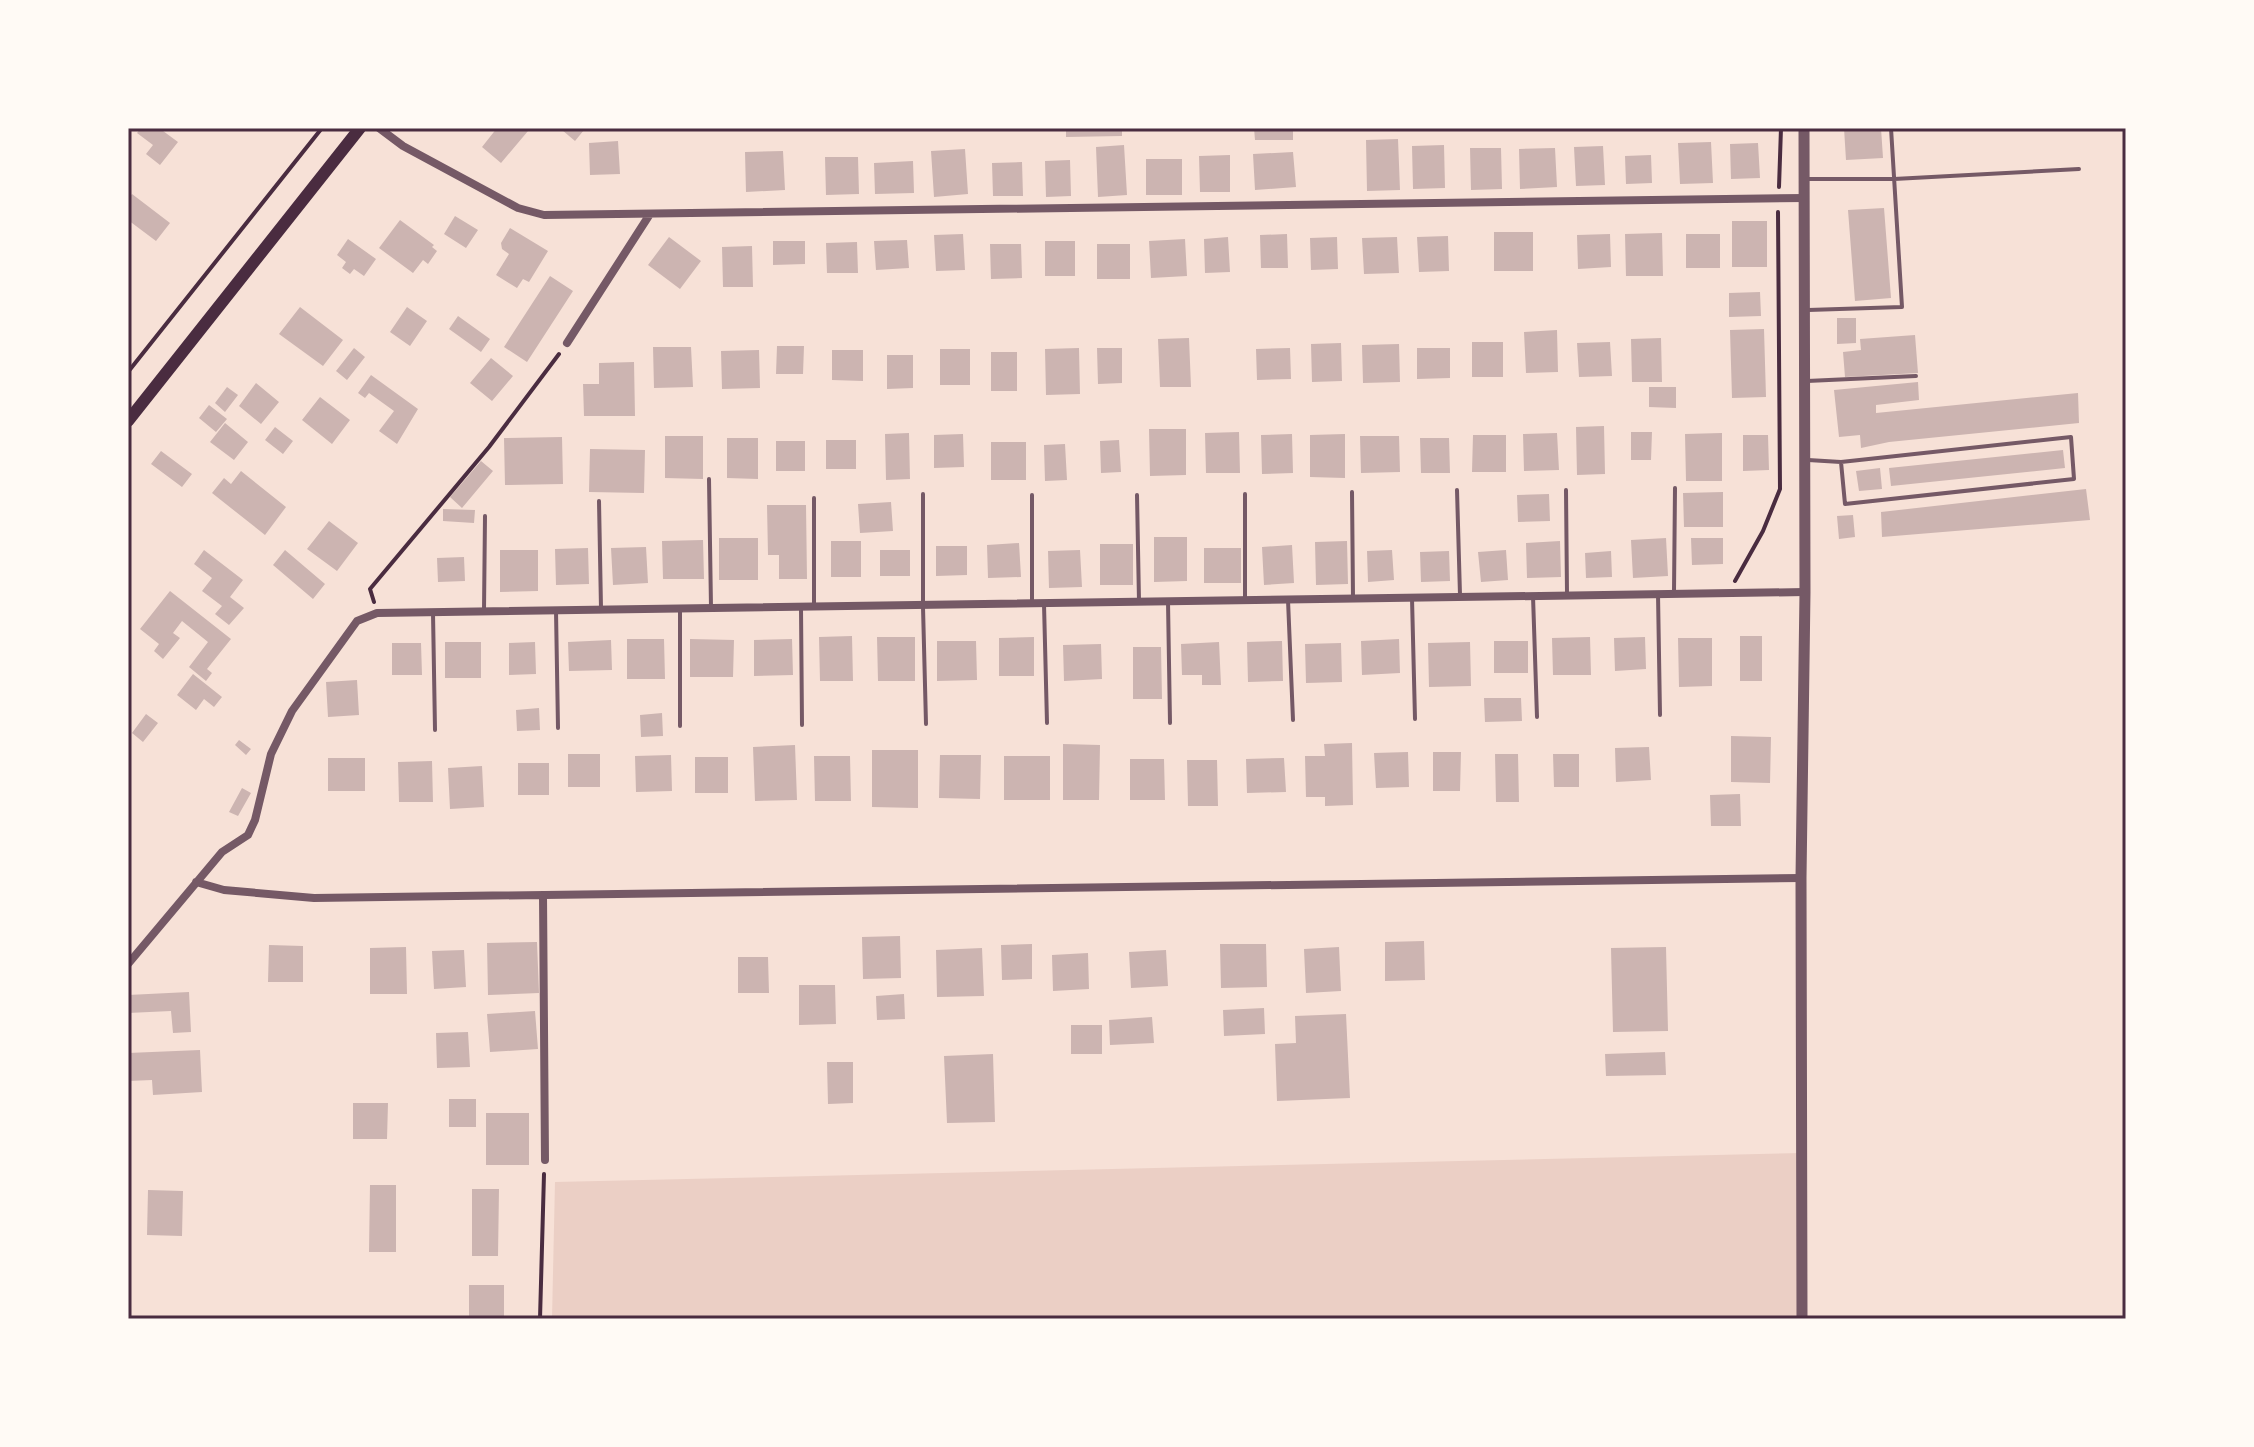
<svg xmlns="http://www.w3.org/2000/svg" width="2254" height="1447" font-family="'Noto Sans',sans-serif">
<rect width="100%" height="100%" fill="#f7e1d7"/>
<path fill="#ebcfc5" d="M1802,1153V1319H552L555,1182Z"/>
<path fill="#ccb4b1" d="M141,128H159L178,142L160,165L146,154L153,145L137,133Z
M497,128H525L528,131L501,163L482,147Z
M564,128H582L584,130L575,141L562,130Z
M1066,128H1122V136L1066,137Z
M1254,128H1293V140H1255Z
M1844,128H1881L1883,158L1846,160Z
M1398,139L1400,190L1367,191L1366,140Z
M618,141L620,174L590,175L589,143Z
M1711,142L1713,183L1680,184L1678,143Z
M1758,143L1760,178L1731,179L1730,144Z
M1124,145L1127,195L1098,197L1096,147Z
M1444,145L1445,188L1413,189L1412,146Z
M1603,146L1605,185L1576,186L1574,147Z
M1470,148H1501L1502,189L1471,190Z
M1555,148L1557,187L1520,189L1519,149Z
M965,149L968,194L934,197L931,151Z
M783,151L785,190L746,192L745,152Z
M1293,152L1296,187L1255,190L1253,154Z
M1230,155V192H1200L1199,156Z
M1651,155L1652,183L1626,184L1625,156Z
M825,157H858L859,194L826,195Z
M1146,159H1182V195H1146Z
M1070,160L1071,196L1046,197L1045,161Z
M913,161L914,193L875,194L874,163Z
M1022,162L1023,196H993L992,163Z
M132,194L170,223L156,241L128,220V199Z
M1884,208L1891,298L1855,301L1848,210Z
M455,216L478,230L466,248L444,234Z
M400,220L434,245L432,247L437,251L428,264L423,260L413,273L379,248Z
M1732,221H1767V267H1732Z
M510,228L548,251L529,282L523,279L517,288L496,275L509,254L502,249L501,243Z
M1494,232H1533V271H1494Z
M1662,233L1663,276H1626L1625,234Z
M963,234L965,270L936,271L934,235Z
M1287,234L1288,268H1261L1260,235Z
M1610,234L1611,267L1578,269L1577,235Z
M1686,234H1720V268H1686Z
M1448,236L1449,271L1419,272L1417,237Z
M669,237L701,261L680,289L648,265Z
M1228,237L1230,272L1205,273L1204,239Z
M1337,237L1338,269L1311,270L1310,238Z
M1397,237L1399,273L1364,274L1362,238Z
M348,239L376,259L364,276L354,269L350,274L342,268L346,262L337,255Z
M1185,239L1187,276L1151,278L1149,241Z
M907,240L909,268L876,270L874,241Z
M773,241H805V264L773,265Z
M1045,241H1075V276H1045Z
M857,242L858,273H827L826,243Z
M990,244H1021L1022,278L991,279Z
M1097,244H1130V279H1097Z
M752,246L753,287H723L722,247Z
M550,276L573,291L527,362L504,347Z
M1760,292L1761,316L1729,317V293Z
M300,307L343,340L323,366L279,334Z
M407,307L427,321L410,346L390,332Z
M458,316L490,339L481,352L449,329Z
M1837,318H1856V343L1837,344Z
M1764,329L1766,397L1732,398L1730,330Z
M1557,330L1558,372L1526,373L1524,332Z
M1915,335L1918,373L1845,377L1843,352L1861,350L1860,339Z
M1189,338L1191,387H1160L1158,339Z
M1661,338L1662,382H1632L1631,339Z
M1472,342H1503V377H1472Z
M1610,342L1612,376L1579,377L1577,343Z
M1341,343L1342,381L1312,382L1311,344Z
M1399,344L1400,382L1363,383L1362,345Z
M777,346H804L803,374H776Z
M653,347H691L693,387L654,388Z
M354,348L365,357L347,380L336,371Z
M1079,348L1080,394L1046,395L1045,349Z
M1097,348H1122V383L1098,384Z
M1290,348L1291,379L1257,380L1256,349Z
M1417,348H1450V378L1417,379Z
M940,349H970V385H940Z
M759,350L760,388L722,389L721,351Z
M832,350H863V381L832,380Z
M991,352H1017V391H991Z
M887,355H913V388L887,389Z
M491,358L513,376L492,401L470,383Z
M634,362L635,416H584L583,384H599V363Z
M371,375L418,409L397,444L379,431L394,411L369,393L365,398L358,393Z
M1918,382L1919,400L1876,405V413L2078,393L2079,423L1889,442L1861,448L1860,435L1839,437L1834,390Z
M256,383L279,402L261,424L239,406Z
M227,387L238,395L225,412L215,403Z
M1649,387H1676V408L1649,407Z
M320,397L350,420L332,444L302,420Z
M209,405L227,419L216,432L199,418Z
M225,423L248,442L234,460L210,442Z
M1604,426L1605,474L1577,475L1576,427Z
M275,427L293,441L283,454L265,440Z
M1149,429H1186V475L1150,476Z
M1239,432L1240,473H1206L1205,433Z
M1631,432H1652L1651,460H1631Z
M909,433L910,479L886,480L885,434Z
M1557,433L1559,470L1524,471L1523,434Z
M1722,433V481H1686L1685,434Z
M963,434L964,467L934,468V435Z
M1292,434L1293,473L1262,474L1261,435Z
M1345,434V478L1310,477V435Z
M1473,435H1506V472H1472Z
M1743,435H1768L1769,470L1743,471Z
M665,436H703V479L665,478Z
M1360,436H1399L1400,472L1361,473Z
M562,437L563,484L505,485L504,438Z
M727,438H758V479L727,478Z
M1420,438H1449L1450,473H1421Z
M826,440H856V469H826Z
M1119,440L1121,472L1101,473L1100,441Z
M776,441H805V471H776Z
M991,442H1026V480H991Z
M1065,444L1067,480L1045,481L1044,445Z
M590,449L645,450L644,493L589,492Z
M2063,450L2065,468L1891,486L1889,468Z
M161,451L192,474L182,487L151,464Z
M481,461L493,471L462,508L450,497Z
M1880,468L1882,489L1859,491L1856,471Z
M241,471L286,507L265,535L212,493L224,478L231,484Z
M2086,489L2090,520L1882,537L1881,512Z
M1723,492V527H1684L1683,493Z
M1549,494L1550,521L1518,522L1517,495Z
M891,502L893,531L860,533L858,504Z
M767,505H806L807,579H779V555H768Z
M443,509L475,510L474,523L443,521Z
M1853,515L1855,537L1839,539L1837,516Z
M329,521L358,543L337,571L307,549Z
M1154,537H1187V581L1154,582Z
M719,538H758V580H719Z
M1666,538L1668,576L1633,578L1631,540Z
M1691,538H1723V564L1692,565Z
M703,540L704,579H663L662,541Z
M831,541H861V577H831Z
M1347,541L1348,584L1316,585L1315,542Z
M1560,541L1561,577L1527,578L1526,543Z
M1019,543L1021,577L988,578L987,545Z
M1100,544H1133V585H1100Z
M1292,545L1294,583L1264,585L1262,547Z
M936,546H967V575L936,576Z
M646,547L648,583L613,585L611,548Z
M588,548L589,584L556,585L555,549Z
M1204,548H1241V583H1204Z
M204,550L243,580L230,597L244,608L229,625L215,614L222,606L202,591L212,578L194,564Z
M285,550L325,584L313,599L273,565Z
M500,550H538V591L500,592Z
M880,550H910V576H880Z
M1080,550L1082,587L1049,588L1048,551Z
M1392,550L1394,580L1368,582L1367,551Z
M1506,550L1508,580L1481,582L1478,552Z
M1449,551L1450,581L1421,582L1420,552Z
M1611,551L1612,577L1586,578L1585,553Z
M464,557L465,581L438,582L437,558Z
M170,591L231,639L207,669L212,673L206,681L189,667L208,642L182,621L173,633L180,638L163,659L154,651L159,644L140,629Z
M852,636L853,681H820L819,637Z
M1740,636H1762V681H1740Z
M877,637H915V681H878Z
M1034,637V676H999V638Z
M1590,637L1591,675H1553L1552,638Z
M1645,637L1646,669L1615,671L1614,638Z
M1678,638H1712V686L1679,687Z
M627,639H664L665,679H627Z
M690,639L734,640L733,677H690Z
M792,639L793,675L754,676V640Z
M1399,639L1400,673L1362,675L1361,641Z
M611,640L612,670L569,671L568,642Z
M937,641H976L977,680L937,681Z
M1282,641L1283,681L1248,682L1247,642Z
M1494,641H1528V673H1494Z
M445,642H481V678H445Z
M535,642L536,674L509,675V643Z
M1219,642L1221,685H1202V675H1182L1181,644Z
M1470,642L1471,686L1429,687L1428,643Z
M392,643H421L422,675H392Z
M1341,643L1342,682L1306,683L1305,644Z
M1101,644L1102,679L1064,681L1063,645Z
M1133,647H1161L1162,699H1133Z
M193,674L222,697L214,707L204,699L196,710L177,695Z
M357,680L359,715L328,717L326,682Z
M1484,698H1521L1522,721L1485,722Z
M539,708L540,730L517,731L516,710Z
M662,713L663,736L641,737L640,715Z
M146,714L158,723L143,742L132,733Z
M1731,736L1771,737L1770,783L1731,782Z
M239,740L251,749L246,755L235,745Z
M1352,743L1353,805L1325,806V797H1306L1305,756H1325L1324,744Z
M1063,744L1100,745L1099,800H1063Z
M795,745L797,800L755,801L753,747Z
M1649,747L1651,780L1616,782L1615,748Z
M872,750H918V808L872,807Z
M1408,752L1409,787L1376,788L1374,753Z
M1433,752H1461L1460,791H1433Z
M568,754H600V787H568Z
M1495,754H1518L1519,802H1496Z
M1553,754H1579V787H1554Z
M671,755L672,791L636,792L635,756Z
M940,755H981L980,799L939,798Z
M814,756H850L851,801H815Z
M1004,756H1050V800H1004Z
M695,757H728V793H695Z
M328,758H365V791H328Z
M1284,758L1286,792L1247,793L1246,759Z
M1130,759H1164L1165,800H1130Z
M1187,760H1217L1218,806H1188Z
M432,761L433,802H399L398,762Z
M518,763H549V795H518Z
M482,766L484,807L450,809L448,768Z
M242,788L251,793L238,816L229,812Z
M1740,794L1741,826H1711L1710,795Z
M900,936L901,978L863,979L862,937Z
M1424,941L1425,980L1385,981V942Z
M537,942L539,993L488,995L487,943Z
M1032,944V979L1002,980L1001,945Z
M1220,944H1266L1267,987L1221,988Z
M269,945L303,946V982H268Z
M406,947L407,994H370V948Z
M1339,947L1341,991L1306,993L1304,949Z
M1666,947L1668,1031L1613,1032L1611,948Z
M982,948L984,996L937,997L936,950Z
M464,950L466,987L434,989L432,951Z
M1166,950L1168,986L1131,988L1129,952Z
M1088,953L1089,989L1053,991L1052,955Z
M738,957H768L769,993H738Z
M799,985H835L836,1024L799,1025Z
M189,992L191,1032L173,1033L171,1011L128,1013V995Z
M904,994L905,1019L877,1020L876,996Z
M1264,1008L1265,1034L1224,1036L1223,1010Z
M535,1011L538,1049L490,1052L487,1014Z
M1346,1014L1350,1098L1277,1101L1275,1044L1296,1043L1295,1016Z
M1152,1017L1154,1043L1110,1045L1109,1020Z
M1071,1025H1102V1054H1071Z
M468,1032L470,1067L437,1068L436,1033Z
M200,1050L202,1092L153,1095L152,1080L128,1081V1053Z
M1665,1052L1666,1075L1606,1076L1605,1054Z
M993,1054L995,1122L947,1123L944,1056Z
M827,1062H853V1103L828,1104Z
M449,1099H476V1127H449Z
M353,1103H388L387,1139H353Z
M486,1113H529V1165H486Z
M370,1185H396V1252H369Z
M472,1189H499L498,1256H472Z
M148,1190L183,1191L182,1236L147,1235Z
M469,1285H504V1319H469Z"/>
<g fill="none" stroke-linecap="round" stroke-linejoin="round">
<path stroke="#4a2c40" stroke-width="4" d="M1779,187L1781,128
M128,372L322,128
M1735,581L1763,531L1780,489L1778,212
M374,602L370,589L489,447L559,354
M540,1319L544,1174"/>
<path stroke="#755966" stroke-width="4" d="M1807,179H1894L2079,169
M1808,310L1902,307L1891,128
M1807,381L1916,376
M1808,460L1841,462L2071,437L2074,479L1845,504L1841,462
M709,479L711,607
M1457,490L1460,595
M1566,490L1567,593
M1352,492L1353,597
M923,494V607L926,724
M1245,494V599
M1032,495V602
M1137,495L1139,601
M599,501L601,608
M1674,592L1675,488
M1658,594L1660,715
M1533,596L1537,717
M1412,598L1415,719
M1288,600L1293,720
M1168,602L1170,723
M1044,604L1047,723
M814,606V498
M801,608L802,725
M484,610L485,516
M556,611L558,728
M433,613L435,730
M680,726V610"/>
<path stroke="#755966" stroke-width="8" d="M379,128L403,146L518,208L544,215L1805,198
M567,343L650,214
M196,882L224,890L314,898L1801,878
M543,895L545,1160
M128,964L222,852L248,835L255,820L271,754L292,711L357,621L377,613L1805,592"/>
<path stroke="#755966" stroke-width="11" d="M1802,1319L1801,878L1805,592L1804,128"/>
<path stroke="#4a2c40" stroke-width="12" d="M128,421L360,128"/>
</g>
<rect width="2254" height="1447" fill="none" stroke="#fffaf5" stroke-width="260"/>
<rect x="130" y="130" width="1994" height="1187" fill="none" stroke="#4a2c40" stroke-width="3"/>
</svg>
